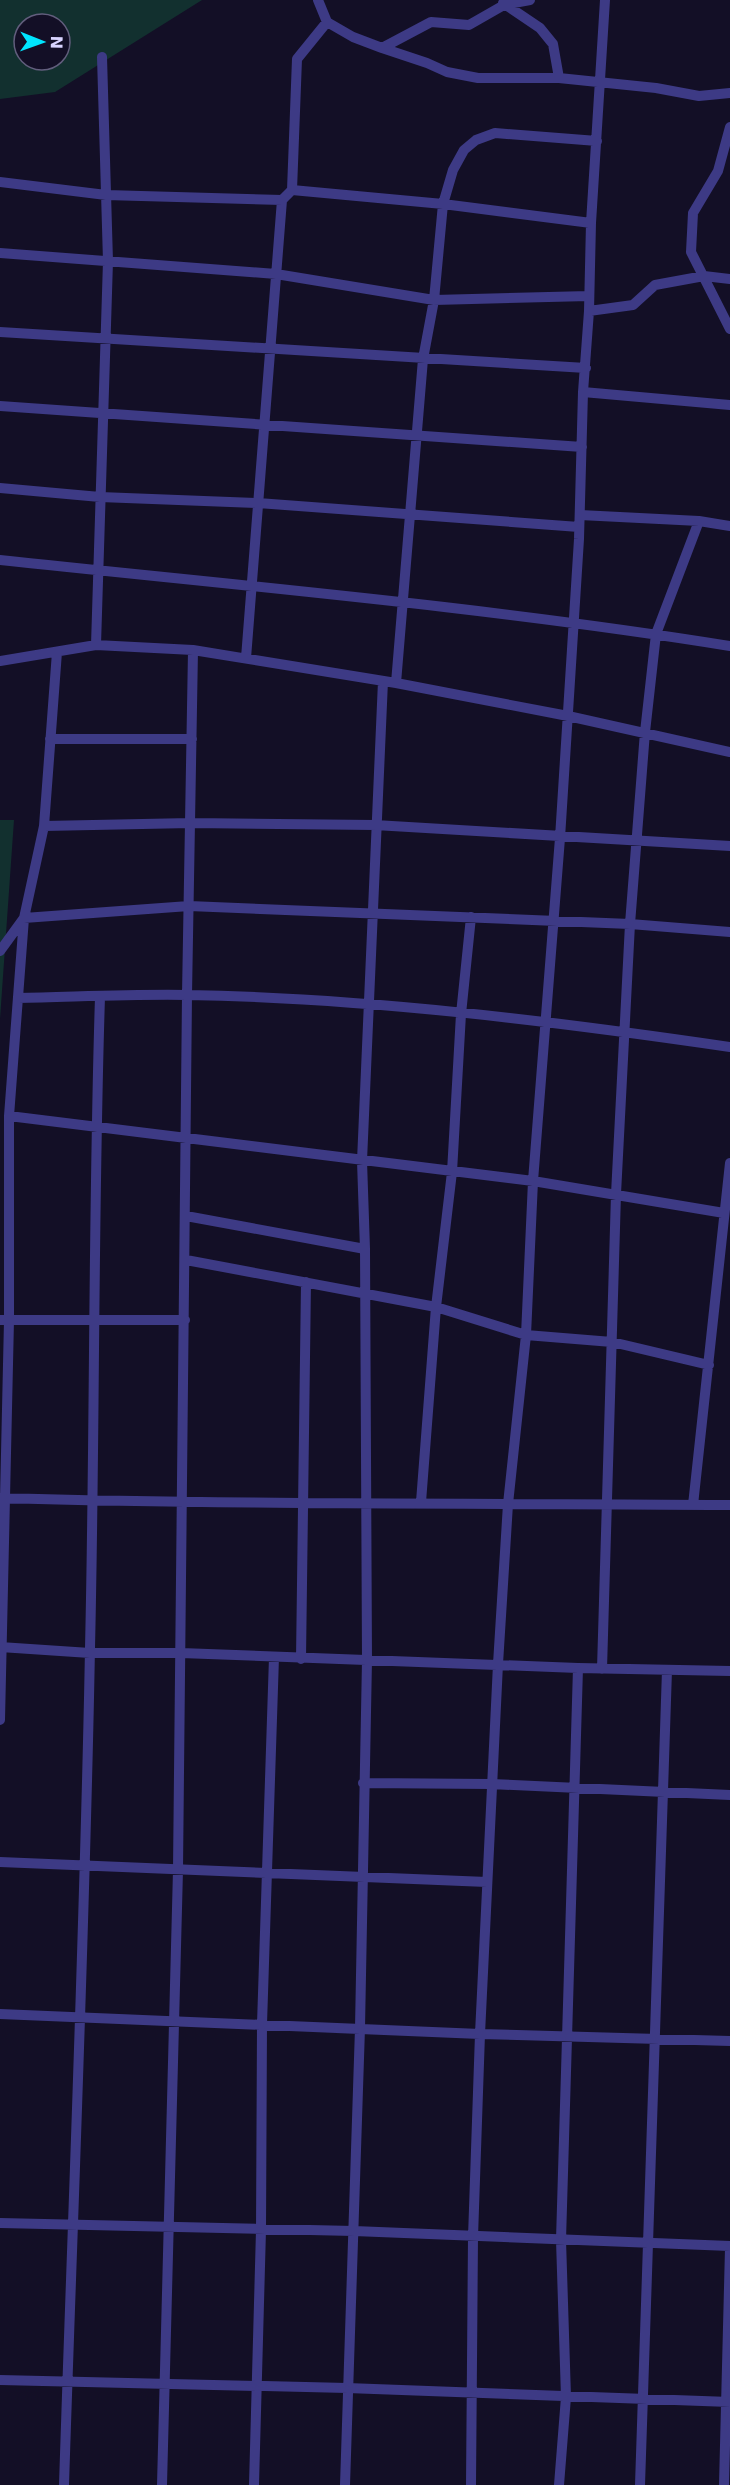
<svg xmlns="http://www.w3.org/2000/svg" width="730" height="2485" font-family="'DejaVu Sans',sans-serif">
<rect width="100%" height="100%" fill="#130f26"/>
<path fill="#12302f" fill-rule="evenodd" d="M0,0H202L55,92L0,99ZM24,24H60V60H24Z
M0,820H14L0,1019Z"/>
<g fill="none" stroke-linecap="round" stroke-linejoin="round">
<path stroke="#3d3a85" stroke-width="10" d="M503,3L540,28L553,44L559,78
M327,22L353,37L382,48L431,22L469,25L504,5L530,0
M382,48L427,63L447,72L478,78H559L656,88L699,96L730,93
M730,127L718,171L693,213L691,252L730,329
M0,182L106,195L282,200
M292,190L443,204L591,223
M0,253L276,274L434,300L589,296
M589,311L633,305L655,285L704,276L730,279
M0,332L586,368
M583,392L730,405
M0,406L582,447
M0,488L100,497L258,503L579,527
M580,515L699,521L730,526
M0,560C243,586 488,607 730,646
M96,645L108,261L102,57
M246,658L282,200L292,190L297,59L327,22L318,0
M0,661L96,645L193,650L396,683L568,716L730,752
M396,683L423,359L434,300L443,204L453,170L464,150L476,140L495,133L597,141
M50,739H192
M44,826L191,823L375,825L730,846
M0,951L24,918L189,906L630,924L730,932
M18,998C74,997 131,994 187,995C367,998 552,1021 730,1047
M9,1116L533,1181L724,1213
M186,1216L365,1249
M186,1260L436,1307L526,1335L612,1342L709,1365
M0,1320H185
M0,1498C243,1505 487,1503 730,1505
M421,1502L436,1307L452,1172L461,1014L471,917
M693,1505L730,1163
M0,1647L90,1653H181L578,1668L730,1671
M301,1659L306,1282
M602,1669L616,1194L630,924L645,732L656,634L699,521
M0,1720L9,1320V1116L24,918L44,826L57,652
M363,1783L491,1784L730,1795
M0,1862L487,1882
M0,2014L480,2034L730,2041
M0,2223L354,2231L730,2246
M0,2380L347,2388L730,2402
M64,2485C73,2206 85,1927 90,1648C95,1431 93,1214 100,997
M162,2485L178,1870L187,995L193,650
M254,2485L261,2230L262,2024L274,1657
M345,2485L360,2028L367,1660L365,1249L362,1161L383,681
M471,2485L473,2237L480,2034L498,1664L508,1504L526,1335L533,1181L560,838L579,539L583,392L589,311L591,223L605,0
M559,2485L566,2397L561,2240L578,1668
M640,2485L667,1670
M724,2485L730,2248"/>
</g>
<g transform="translate(42 42) rotate(91)"><circle r="28" fill="#130f26" stroke="#625e7d" stroke-width="1.5"/>
<path d="M0-4.5L10 22L0 15L-10 22Z" fill="#00e5ff"/>
<text y="-9" font-size="16" font-weight="bold" text-anchor="middle" fill="#d9d4ff">N</text>
</g>
</svg>
